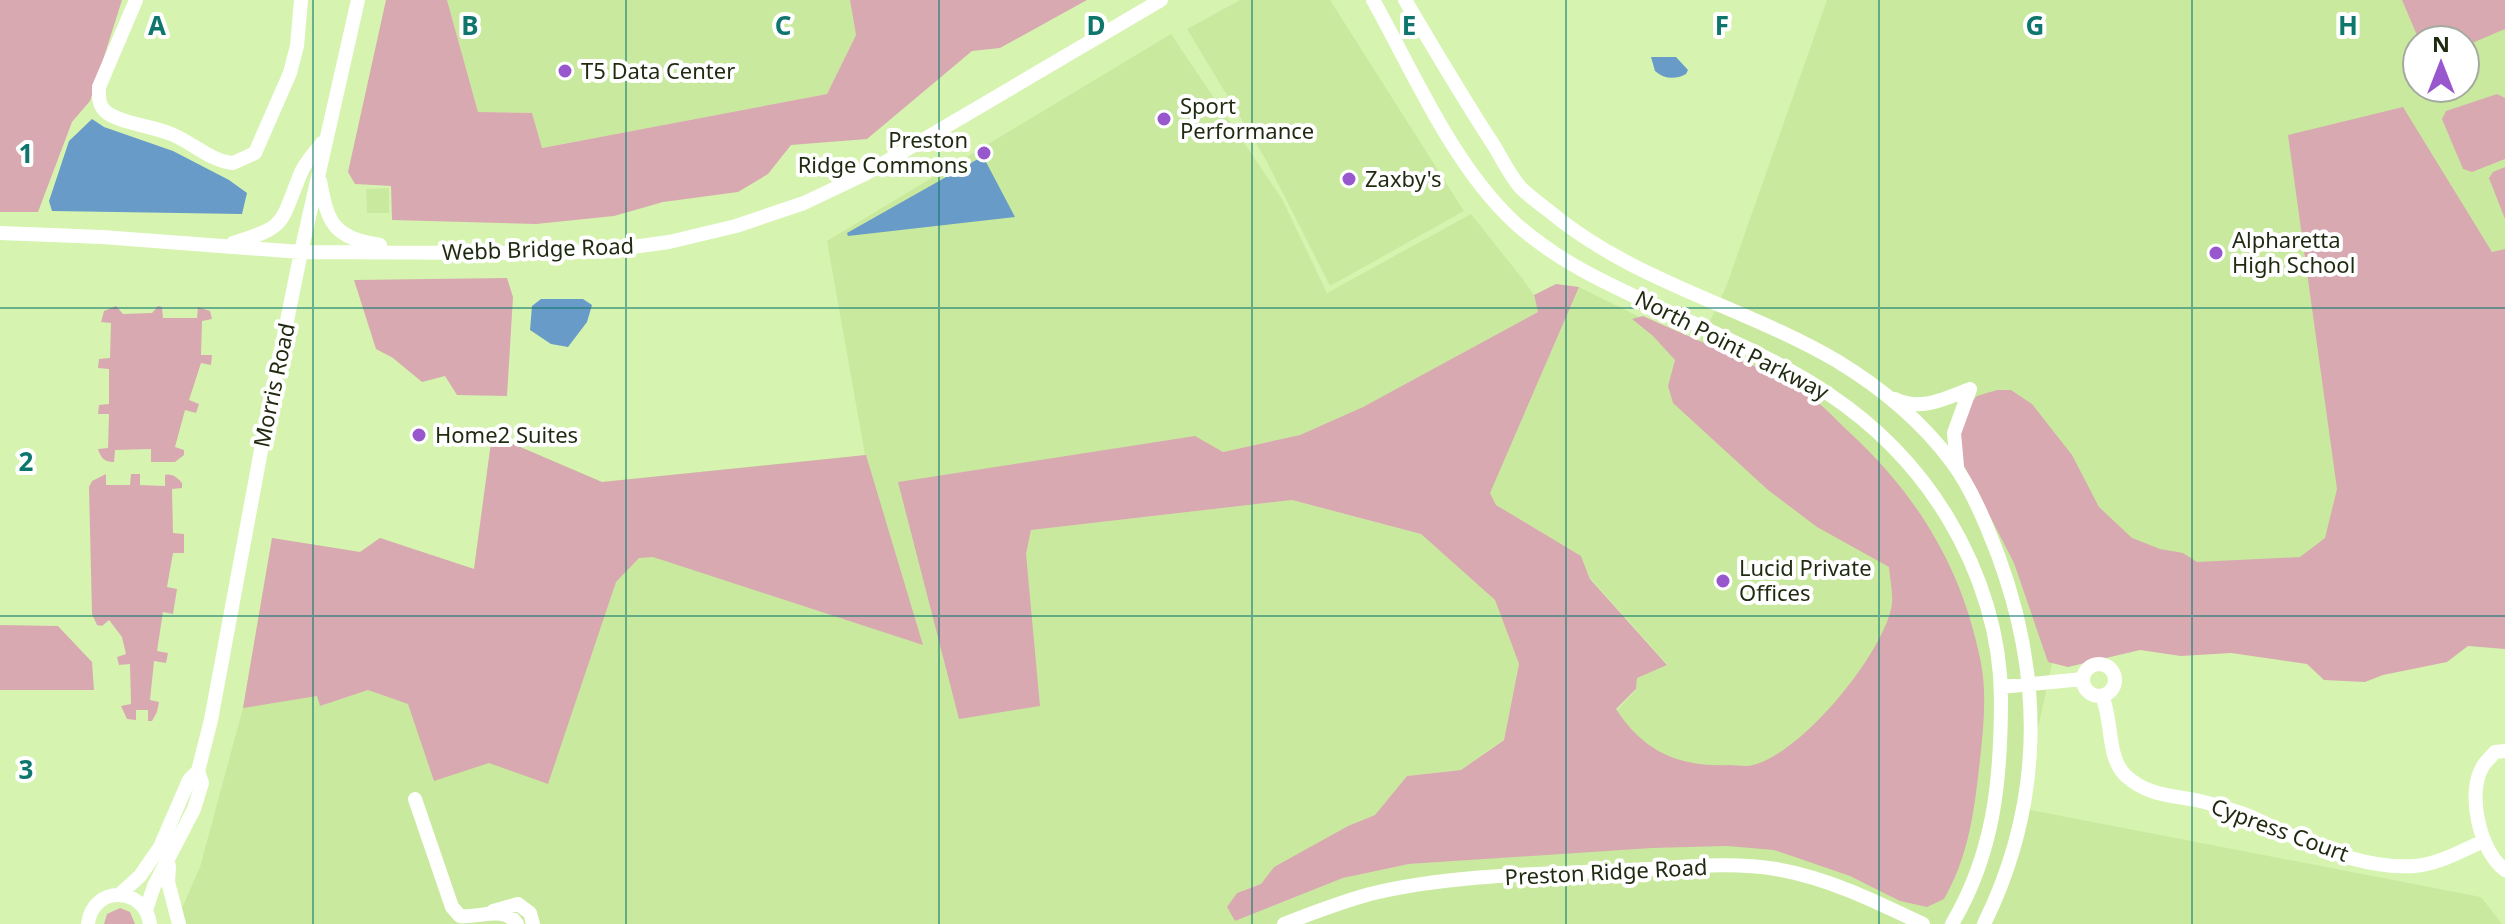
<svg xmlns="http://www.w3.org/2000/svg" width="2505" height="924" font-family="'Noto Sans',sans-serif">
<rect width="100%" height="100%" fill="#d6f4b0"/>
<path fill="#c9ea9e" fill-rule="evenodd" d="M447,0H850L856,35L827,94L541,148L532,113L478,112Z
M1240,0H1330L1464,211L1330,286L1266,160L1187,29Z
M1827,0H2505V512L2054,656L2031,759L2025,809L2481,897L2502,924H175L200,867L243,708L272,538L360,552L380,538L474,569L492,435L602,482L865,455L827,241L1171,34L1282,199L1327,293L1471,214L1522,278L1534,295L1538,312L1363,407L1300,435L1223,452L898,483L1026,554L1031,530L1292,500L1421,534L1495,600L1519,664L1504,739L1461,770L1407,776L1375,815L1348,826L1307,849L1274,867L1261,884L1237,893L1235,921L1343,878L1409,864L1596,851L1602,726L1636,690L1637,678L1667,664L1590,578L1581,556L1496,505L1489,493L1579,287L1698,346L1726,287ZM2417,40H2465V88H2417Z
M389,188V213H367L366,189Z"/>
<path fill="#d8a9b1" d="M0,0H122L90,101L72,122L38,212H0Z
M386,0H447L478,112L532,113L542,148L827,94L856,35L850,0H1087L1000,48L972,51L867,139L791,145L768,174L738,192L663,202L614,216L536,224L392,220L391,186L355,184L348,172Z
M2402,0H2505V29L2465,46V40H2419Z
M2497,94L2505,98V159L2472,172L2463,169L2442,119L2446,111Z
M2403,107L2492,252L2505,249V649L2468,646L2447,662L2383,675L2365,682L2324,680L2307,664L2231,653L2181,656L2140,650L2068,667L2048,662L2014,563L1963,464L1956,436L1965,409L1977,396L1997,390H2011L2032,404L2072,455L2099,507L2132,538L2160,549L2183,553L2197,562L2300,557L2325,538L2337,489L2288,135Z
M2505,167V219L2489,178L2493,172Z
M507,278L513,297L507,396L457,395L445,376L422,382L393,358L376,349L354,280Z
M1556,284L1579,287L1490,493L1496,505L1581,556L1590,579L1667,665L1637,678L1636,689L1616,709C1644,752 1679,767 1729,765C1737,765 1746,767 1753,765C1802,753 1880,657 1891,609C1894,597 1890,580 1889,567L1817,527L1768,490L1673,403L1668,386L1675,360L1653,336L1632,319L1643,316C1698,341 1761,365 1812,398C1825,407 1836,420 1848,431C1917,494 1963,569 1981,663C1988,700 1982,741 1978,777C1973,820 1966,861 1944,899L1927,907L1900,901L1850,876L1774,850L1727,846L1652,848L1409,864L1343,878L1235,921L1227,907L1237,893L1261,884L1274,867L1348,826L1375,815L1407,776L1461,770L1504,740L1519,664L1495,600L1421,534L1292,500L1031,530L1026,554L1040,706L959,719L898,482L1195,436L1223,452L1300,435L1363,407L1538,312L1534,295Z
M116,306L123,314L152,313L158,306L162,307L163,318H197L198,307L210,311L212,319L202,321L201,355H212L211,365L201,363L189,400L199,404L196,413L185,410L175,447L184,450V455L175,462H151V449L115,450L114,462C104,462 101,458 98,449L108,448L109,414H98L99,405L109,404V369L98,368L99,359L110,358L111,323L101,322L104,311Z
M492,435L602,482L866,455L923,645L653,557L639,558L616,582L548,784L489,763L434,781L408,704L368,690L320,706L317,696L243,708L272,538L360,552L380,538L474,569Z
M106,474V485H130L131,474H140V485L165,486V475C172,473 178,478 182,483V488L172,489L173,533L184,534V553H173L167,587L177,589L173,614L163,612L157,651L168,653L166,663L154,661L150,700L159,702L157,712L152,721H148V710H136V720L127,719L121,706L131,704L130,664L119,665L117,657L126,654L122,637L109,620L102,626L97,625L92,614L89,487L92,481Z
M0,625L58,626L92,662L94,690H0Z
M120,908L130,912L135,924H104L107,914Z"/>
<path fill="#699bc9" d="M1651,57H1676L1688,70L1686,74C1675,80 1664,79 1655,71Z
M92,119L104,127L173,151L229,180L247,193L242,214L52,211L49,201L69,141Z
M978,159L986,162L1015,217L848,236L847,233Z
M541,299H583L592,305L587,322L568,347L551,344L530,330L532,306Z"/>
<g fill="none" stroke-linecap="round" stroke-linejoin="round">
<path stroke="#fff" stroke-width="14" d="M136,0L99,87C99,96 98,104 105,111C118,123 153,126 171,134C192,142 210,161 233,163L255,153L290,73L297,46L301,0
M1373,0C1414,73 1452,164 1514,222C1556,261 1610,285 1662,309C1779,362 1879,403 1948,518C1981,573 2001,636 2001,699C2001,781 1994,853 1952,924
M1405,0C1433,47 1461,95 1491,141C1501,156 1509,175 1521,188C1529,196 1540,204 1549,211C1634,282 1743,306 1837,361C1880,387 1922,422 1952,462C1972,489 1986,524 1998,555C2044,679 2043,804 1984,924
M320,181C328,224 333,237 380,245
M0,233L102,237L301,252L538,253L604,251L669,242L736,226L804,203L865,174L1161,0
M233,243C287,227 280,224 300,175C304,163 315,153 322,143
M1895,399C1920,412 1946,398 1970,389
M1957,466L1954,433L1970,389
M2083 680a16 16 0 1 1 32 0a16 16 0 1 1-32 0Z
M2001,687L2083,679
M2102,696C2113,720 2106,757 2126,776C2148,796 2172,795 2200,801C2213,804 2227,809 2241,813C2256,818 2271,827 2285,833C2323,851 2372,869 2415,866C2438,864 2462,851 2483,841
M2505,751L2495,752C2491,757 2486,761 2483,766C2466,793 2480,852 2505,870
M415,799L452,907L460,916C480,918 505,905 517,924
M169,866L168,882L179,924
M120,894L140,876L160,847L189,780L198,771L211,720L265,429L301,252L358,0
M146,910L154,886L194,809L202,783L198,771
M493,911L518,904L530,913L533,924
M88,924C92,885 145,886 150,924
M1284,924C1312,913 1341,902 1370,894C1452,874 1546,874 1630,870C1678,868 1728,861 1776,869C1828,878 1875,901 1923,924"/>
</g>
<path fill="none" stroke="#0f766e" stroke-width="2" stroke-opacity="0.55" d="M313,0V924M626,0V924M939,0V924M1252,0V924M1566,0V924M1879,0V924M2192,0V924M0,308H2505M0,616H2505"/>
<g fill="#9957cd" stroke="#fff" stroke-width="3">
<circle cx="565" cy="71" r="8"/>
<circle cx="1164" cy="119" r="8"/>
<circle cx="984" cy="153" r="8"/>
<circle cx="1349" cy="179" r="8"/>
<circle cx="2216" cy="253" r="8"/>
<circle cx="419" cy="435" r="8"/>
<circle cx="1723" cy="581" r="8"/>
</g>
<g text-anchor="middle" stroke-width="8" stroke-linejoin="round" paint-order="stroke">
<g font-size="22" fill="#1f2a10" stroke="#fff" text-anchor="start">
<text x="581" y="79">T5 Data Center</text>
<text x="1180" y="114">Sport<tspan x="1180" dy="25">Performance</tspan></text>
<text x="968" y="148" text-anchor="end">Preston<tspan x="968" dy="25">Ridge Commons</tspan></text>
<text x="1365" y="187">Zaxby's</text>
<text x="2232" y="248">Alpharetta<tspan x="2232" dy="25">High School</tspan></text>
<text x="435" y="443">Home2 Suites</text>
<text x="1739" y="576">Lucid Private<tspan x="1739" dy="25">Offices</tspan></text>
</g>
<g font-size="22" fill="#1f2a10" stroke="#fff">
<text transform="translate(538 249) rotate(-2)" y="8">Webb Bridge Road</text>
<text transform="translate(1732 345) rotate(27)" y="8">North Point Parkway</text>
<text transform="translate(274 385) rotate(-78)" y="8">Morris Road</text>
<text transform="translate(2280 830) rotate(20)" y="8">Cypress Court</text>
<text transform="translate(1606 872) rotate(-3)" y="8">Preston Ridge Road</text>
</g>
</g>
<g font-size="26" text-anchor="middle" font-weight="bold" fill="#0f766e" stroke="#fff" stroke-width="8" stroke-linejoin="round" paint-order="stroke">
<text x="157" y="35">A</text>
<text x="470" y="35">B</text>
<text x="783" y="35">C</text>
<text x="1096" y="35">D</text>
<text x="1409" y="35">E</text>
<text x="1722" y="35">F</text>
<text x="2035" y="35">G</text>
<text x="2348" y="35">H</text>
<text x="26" y="163">1</text>
<text x="26" y="471">2</text>
<text x="26" y="779">3</text>
</g>
<g transform="translate(2441 64)"><circle r="38" fill="#ffffff" stroke="#a5aa9f" stroke-width="2"/>
<path d="M0-6L14 30L0 20L-14 30Z" fill="#9957cd"/>
<text y="-12" font-size="22" font-weight="bold" text-anchor="middle" fill="#1f2a10">N</text>
</g>
</svg>
